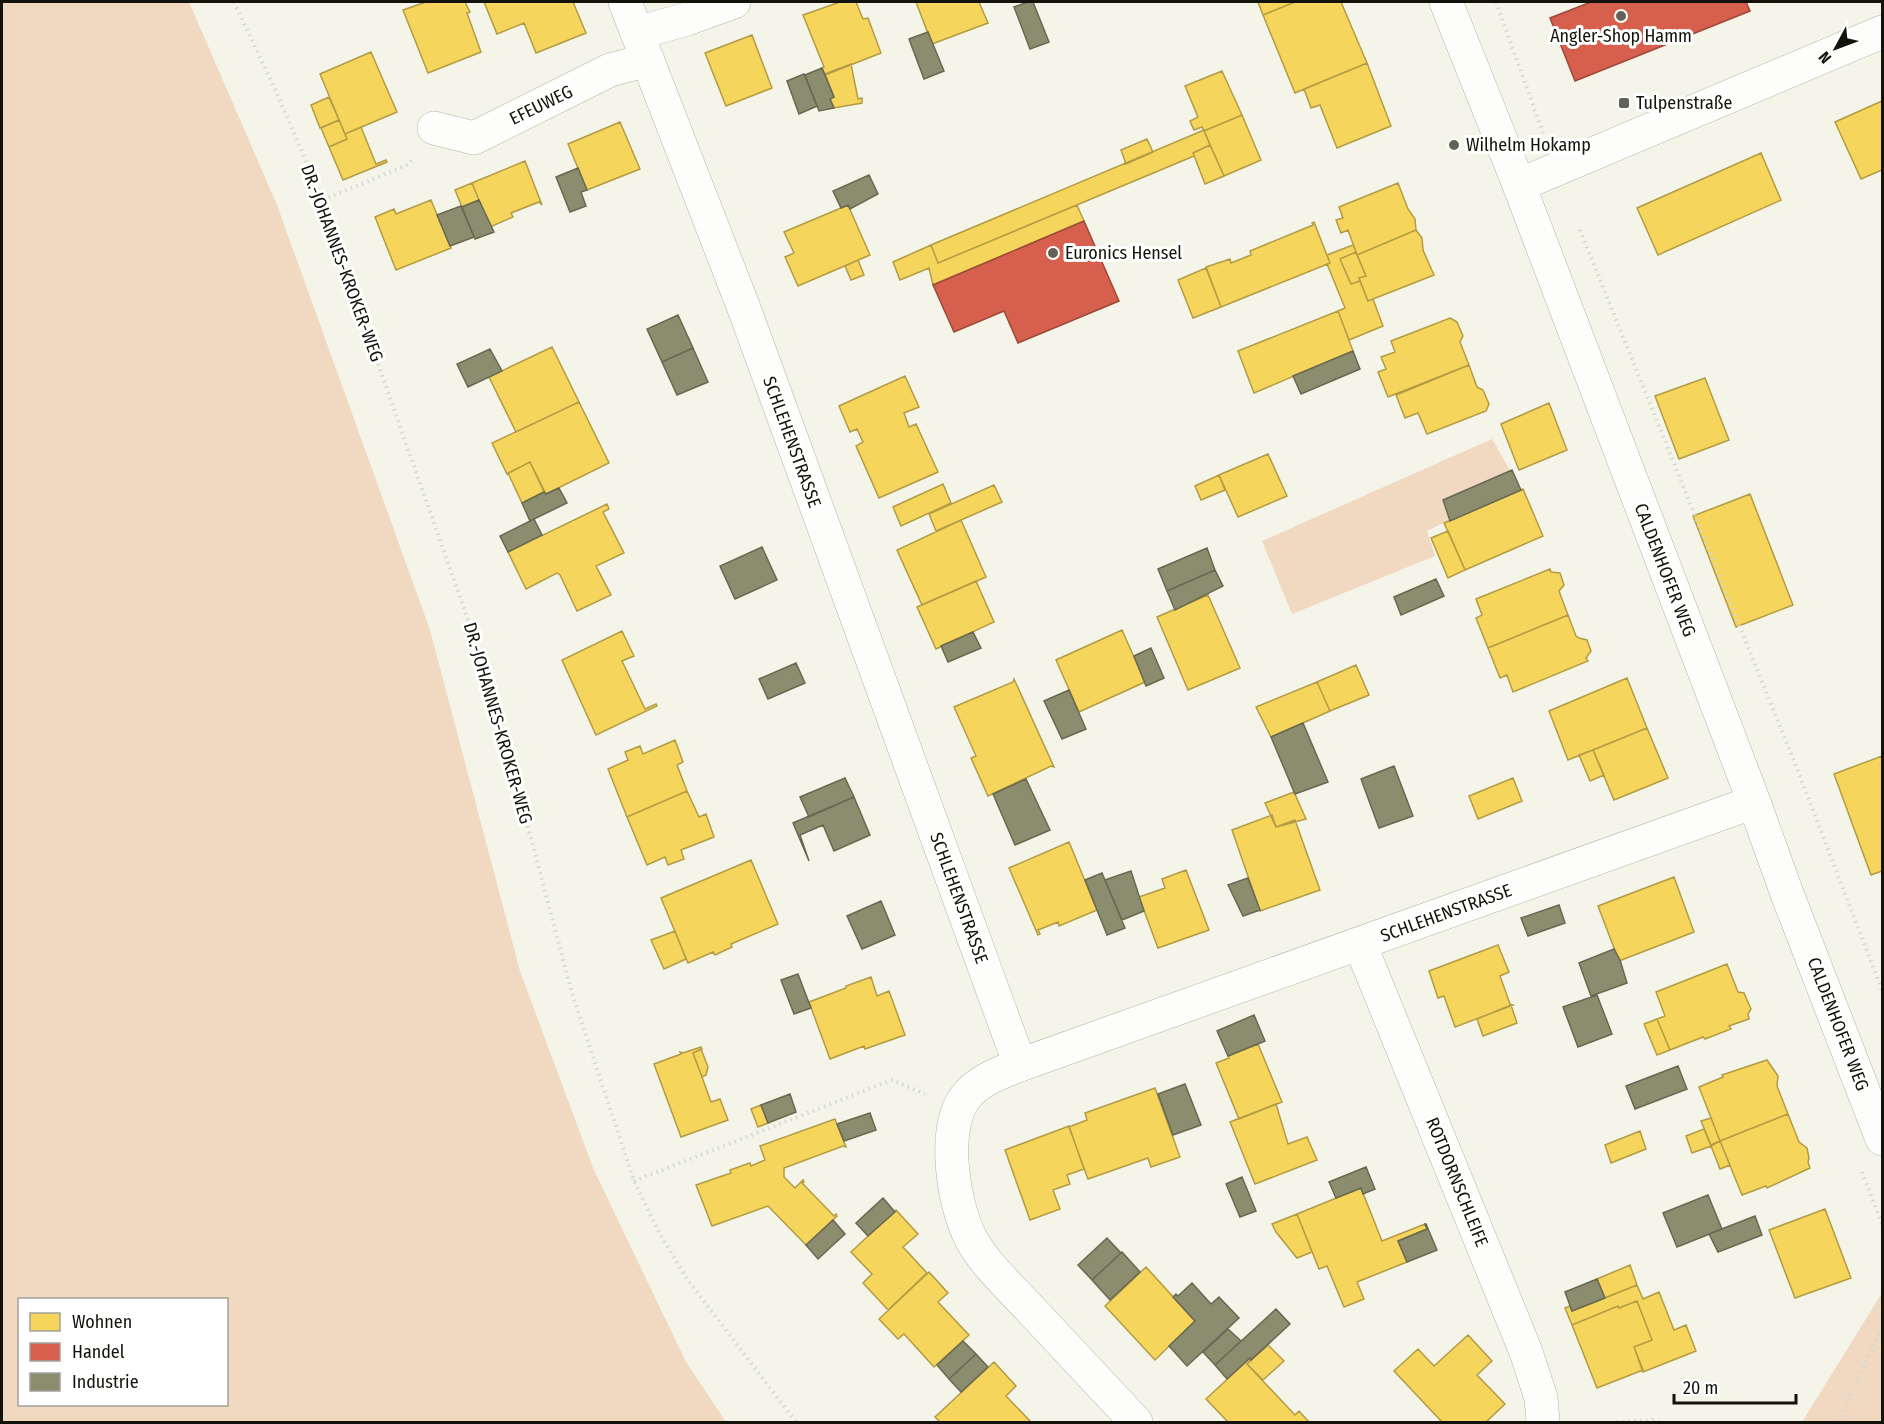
<svg xmlns="http://www.w3.org/2000/svg" width="1884" height="1424" font-family="'Fira Sans Condensed',sans-serif">
<rect width="100%" height="100%" fill="#f4f5e8"/>
<path fill="#f0d8c1" fill-rule="evenodd" d="M2,2H189L277,205L430,630L520,971L593,1168L686,1362L726,1422H2ZM20,1300H226V1404H20Z
M1492,439L1510,470L1442,500L1449,520L1427,531L1435,556L1292,614L1262,541Z
M1882,1293V1422H1802Z"/>
<path fill="#f6d55c" stroke="#b29b44" stroke-width="1.5" d="M426,2H465L470,12L467,13L481,52L428,73L403,10Z
M484,2H573L586,33L536,53L524,23L497,34Z
M840,2H856L863,19L868,18L881,53L825,75L822,68L824,67L803,15Z
M916,2H979L988,23L932,44Z
M1258,2H1295L1263,15Z
M1295,2H1341L1367,63L1295,93L1263,15Z
M752,35L772,88L726,106L705,53Z
M371,52L397,112L345,134L320,74Z
M1367,63L1391,126L1337,148L1320,105L1311,108L1304,89Z
M851,64L858,99L862,98V103L834,108L830,99L834,97L825,74Z
M1222,71L1242,115L1204,131L1202,127L1194,130L1190,121L1198,117L1185,86Z
M329,97L339,120L320,128L311,105Z
M1882,101V170L1861,179L1835,122Z
M1242,115L1261,160L1224,176L1204,131Z
M339,120L347,139L329,147L321,128Z
M620,122L640,169L587,190L568,144Z
M361,127L376,164L386,160L387,162L343,180L329,147L347,139L345,134Z
M1204,130L1210,145L1193,153L1194,156L938,263L931,245Z
M1147,139L1153,152L1126,164L1121,150Z
M1210,145L1224,176L1205,184L1193,153Z
M1761,153L1781,200L1658,255L1637,208Z
M525,161L542,205L539,202L511,213L513,217L490,227L472,183Z
M472,183L479,200L462,207L455,190Z
M1398,183L1408,209L1415,219L1416,230L1357,255L1348,230L1341,233L1336,220L1343,218L1339,207Z
M431,200L451,248L396,270L375,217L394,209L396,214Z
M848,205L870,255L798,286L785,257L794,253L784,232Z
M1077,205L1084,221L933,285L929,268L900,280L893,262L931,245L938,263Z
M1314,222L1330,263L1221,307L1206,267L1230,259L1231,263L1251,255L1250,251L1313,225L1312,223Z
M1416,230L1422,238L1423,250L1434,275L1368,301L1359,278L1366,276L1357,255Z
M1353,245L1356,252L1340,259L1351,284L1360,281L1368,301L1373,299L1383,326L1349,340L1338,311L1345,308L1327,264L1330,263L1327,255Z
M1356,252L1366,276L1359,278L1360,281L1351,284L1340,259Z
M858,260L864,275L851,280L845,266Z
M1206,268L1221,307L1193,318L1178,280Z
M1338,311L1353,351L1254,393L1238,351Z
M1450,318L1457,322L1463,336L1460,342L1469,365L1388,397L1378,372L1386,369L1381,357L1395,352L1391,341Z
M552,347L579,402L516,432L489,377Z
M1469,365L1477,387L1483,390L1489,404L1486,411L1427,434L1418,413L1405,418L1396,395Z
M905,376L919,407L904,413L909,427L916,424L938,472L879,498L856,446L863,442L857,429L850,432L839,406Z
M1705,378L1729,440L1679,459L1655,396Z
M579,402L609,463L546,494L530,462L507,474L492,443Z
M1549,403L1567,450L1519,470L1501,424Z
M1268,454L1287,496L1238,517L1219,475Z
M530,462L544,492L522,503L508,473Z
M1219,475L1225,490L1201,500L1195,486Z
M943,484L951,503L901,526L893,507Z
M994,485L1002,502L936,531L929,514Z
M1523,489L1543,536L1465,570L1444,523Z
M1750,494L1793,605L1736,627L1693,516Z
M607,504L609,509L603,512L624,553L596,566L611,595L577,611L560,575L557,573L526,589L508,552Z
M961,520L986,577L922,605L897,550Z
M1448,531L1465,570L1448,578L1431,538Z
M1550,569L1551,572L1560,573L1564,585L1559,591L1568,615L1488,648L1476,618L1482,615L1476,599Z
M976,581L994,622L936,649L917,607Z
M1208,595L1240,668L1188,690L1157,617Z
M1568,615L1576,636L1579,638L1587,640L1591,651L1586,658L1588,661L1513,692L1507,675L1500,678L1488,648Z
M1122,630L1145,682L1079,712L1056,660Z
M622,631L634,656L622,661L645,709L656,704L657,706L596,735L562,660Z
M1356,665L1369,695L1330,711L1317,682Z
M1627,678L1647,728L1568,760L1549,711Z
M1014,679L1054,767L1051,766L988,796L971,758L976,756L954,707L1013,682Z
M1317,682L1330,711L1271,737L1256,707Z
M1647,728L1668,778L1614,800L1593,750Z
M675,740L683,762L677,765L687,791L627,817L608,769L628,760L625,752L640,746L643,754Z
M1593,750L1604,775L1590,781L1579,755Z
M1882,756V871L1871,875L1834,774Z
M1513,778L1522,801L1478,819L1469,796Z
M687,791L699,817L706,814L714,837L681,850L684,859L668,865L665,857L647,865L627,817Z
M1294,792L1306,819L1276,827L1265,803Z
M1272,815L1276,827L1295,820L1320,890L1260,911L1232,830Z
M1069,842L1097,910L1059,926L1058,922L1038,930L1040,934L1038,935L1009,868Z
M751,860L778,924L731,944L732,947L715,955L713,952L688,963L661,898Z
M1186,870L1209,930L1158,948L1139,897L1165,888L1162,879Z
M1674,877L1694,932L1619,961L1598,906Z
M675,931L686,959L664,969L651,940Z
M1498,945L1509,972L1500,976L1510,1004L1513,1005L1455,1027L1444,996L1438,998L1429,971Z
M1727,964L1738,992L1744,993L1751,1009L1748,1014L1749,1019L1729,1026L1731,1029L1705,1039L1703,1037L1670,1050L1657,1019L1665,1016L1656,992Z
M871,977L877,996L889,991L905,1035L865,1049L864,1046L830,1059L809,1002L846,988V986Z
M1511,1005L1517,1023L1483,1036L1477,1019Z
M1657,1019L1670,1050L1657,1055L1644,1024Z
M1258,1044L1282,1102L1239,1119L1216,1063L1229,1058L1228,1056Z
M701,1047L702,1049L693,1053L702,1077L711,1102L720,1099L728,1120L681,1137L654,1064L681,1054L680,1052L683,1053Z
M701,1049L708,1067L706,1075L702,1077L693,1053Z
M1767,1060L1778,1076L1777,1086L1788,1114L1720,1141L1699,1087L1723,1077L1722,1075Z
M1155,1088L1180,1157L1151,1167L1148,1158L1088,1179L1069,1127L1087,1120L1085,1113Z
M1276,1104L1288,1144L1307,1137L1317,1160L1255,1184L1230,1122Z
M761,1105L768,1123L758,1127L751,1109Z
M1788,1114L1799,1142L1807,1148L1809,1158L1808,1162L1810,1168L1767,1188L1766,1186L1742,1195L1720,1141Z
M1711,1118L1720,1141L1711,1145L1701,1121Z
M835,1119L846,1147L843,1146L784,1168V1177L795,1188L803,1180L804,1182L802,1183L834,1216L836,1214L837,1216L806,1245L768,1206L712,1226L696,1185L731,1173L730,1170L750,1163L751,1166L765,1160L760,1146Z
M1069,1126L1084,1169L1067,1175L1070,1184L1053,1190L1060,1209L1030,1220L1005,1150Z
M1704,1129L1711,1146L1692,1153L1686,1136Z
M1640,1131L1646,1149L1611,1163L1605,1145Z
M1720,1141L1730,1165L1720,1169L1711,1146Z
M1361,1188L1382,1241L1425,1224L1427,1229L1398,1241L1407,1262L1357,1282L1364,1299L1344,1307L1327,1266L1319,1269L1297,1214Z
M1825,1209L1851,1278L1795,1298L1769,1230Z
M896,1210L918,1234L903,1247L927,1273L888,1310L863,1283L872,1274L851,1252Z
M1297,1214L1312,1252L1297,1258L1276,1232L1272,1224Z
M1630,1265L1637,1285L1605,1298L1597,1279Z
M1146,1267L1195,1321L1155,1360L1105,1306Z
M929,1272L948,1293L938,1302L969,1335L934,1367L904,1334L898,1339L879,1319Z
M1637,1285L1643,1299L1659,1292L1674,1330L1686,1325L1696,1351L1643,1372L1634,1347L1652,1340L1637,1301L1619,1308L1618,1306L1572,1325L1565,1308L1570,1306L1572,1311Z
M1637,1301L1652,1340L1634,1347L1643,1370L1597,1388L1572,1325L1618,1306L1619,1308Z
M1468,1335L1492,1361L1477,1375L1505,1404L1486,1422H1442L1394,1371L1418,1349L1434,1366Z
M1268,1345L1284,1361L1263,1380L1247,1364Z
M1250,1358L1251,1360L1247,1364L1295,1415L1299,1411L1309,1422H1228L1206,1399Z
M994,1362L1016,1386L1006,1396L1031,1422H940L935,1417Z"/>
<path fill="#d6604d" stroke="#9c4939" stroke-width="1.5" d="M1591,2H1746L1750,11L1575,81L1550,18Z
M1084,221L1119,301L1018,343L1004,311L954,332L933,285Z"/>
<path fill="#8c8c6e" stroke="#686850" stroke-width="1.5" d="M1028,2H1033L1049,42L1030,49L1014,7Z
M928,32L944,71L924,79L909,39Z
M822,68L834,97L830,99L834,108L819,111L805,75Z
M804,74L817,106L799,114L787,81Z
M578,168L587,190L581,192L586,206L570,212L556,177Z
M869,175L878,194L850,209L848,205L841,208L833,191Z
M479,200L494,232L475,239L462,207Z
M461,206L474,237L450,246L437,215Z
M678,315L693,348L662,362L647,329Z
M693,348L708,382L677,395L662,362Z
M490,349L502,371L468,387L457,364Z
M1353,351L1360,369L1301,394L1293,376Z
M1512,470L1521,490L1450,521L1443,500Z
M559,488L567,503L530,521L522,503L544,492L546,494Z
M534,519L542,535L508,552L500,536Z
M762,547L777,580L735,599L720,566Z
M1207,548L1215,570L1167,591L1158,569Z
M1215,570L1223,586L1175,610L1167,591Z
M1436,579L1444,596L1401,615L1394,597Z
M973,632L981,648L948,662L941,646Z
M1151,648L1164,678L1146,686L1134,656Z
M796,663L805,683L768,699L759,679Z
M1069,690L1086,729L1062,739L1044,701Z
M1303,723L1328,782L1295,794L1271,737Z
M1394,766L1413,816L1379,828L1361,779Z
M845,778L854,797L809,817L800,797Z
M1026,779L1050,830L1015,845L993,794Z
M854,797L870,835L834,851L823,825L800,835L809,861L793,823Z
M1131,871L1144,911L1122,920L1105,880Z
M1102,873L1125,928L1107,935L1085,880Z
M1248,878L1260,910L1243,916L1228,885Z
M881,901L895,935L862,949L847,916Z
M1559,905L1565,923L1528,936L1521,918Z
M1614,949L1620,960L1627,983L1591,996L1579,963Z
M798,974L811,1008L794,1014L781,980Z
M1597,995L1612,1034L1578,1047L1563,1007Z
M1254,1015L1265,1041L1228,1056L1217,1031Z
M1678,1066L1687,1089L1635,1109L1626,1086Z
M1185,1084L1201,1125L1173,1135L1158,1094Z
M790,1094L796,1112L768,1123L761,1105Z
M870,1113L876,1130L844,1141L837,1124Z
M1366,1167L1375,1189L1363,1194L1361,1188L1336,1198L1329,1182Z
M1242,1177L1256,1211L1240,1217L1226,1184Z
M1708,1195L1722,1229L1677,1247L1663,1213Z
M883,1198L895,1212L868,1236L856,1223Z
M1755,1216L1762,1235L1718,1252L1709,1234Z
M833,1220L845,1234L818,1259L806,1245Z
M1425,1224H1426L1437,1250L1407,1262L1398,1241L1427,1229Z
M1107,1238L1121,1253L1092,1280L1078,1265Z
M1122,1252L1140,1272L1110,1300L1092,1280Z
M1597,1279L1605,1298L1572,1311L1565,1292Z
M1192,1283L1211,1304L1219,1297L1239,1318L1187,1366L1169,1346L1195,1321L1173,1297L1176,1294L1178,1296Z
M1276,1309L1290,1324L1251,1360L1250,1358L1227,1379L1215,1365Z
M1228,1329L1241,1341L1215,1365L1203,1352Z
M963,1341L976,1354L949,1379L937,1365Z
M976,1354L988,1367L961,1392L949,1379Z"/>
<g fill="none" stroke-linecap="round" stroke-linejoin="round">
<g stroke="#b3b4a9" stroke-width="34">
<path id="street" d="M625,2L745,311L1020,1065L1754,802
M637,33L687,19L734,2
M434,128L474,138L610,70L648,60
M1519,185L1882,32
M1360,944L1526,1352L1541,1398L1543,1422
M1020,1065C1002,1072 982,1079 968,1094C940,1125 953,1204 971,1239C986,1266 1012,1289 1033,1312C1068,1349 1102,1386 1136,1422"/>
</g>
<g stroke="#b3b4a9" stroke-width="34">
<path id="secondary" d="M1446,2L1519,185L1754,802L1786,891L1882,1139"/>
</g>
<path stroke="#d6d6d2" stroke-width="4" stroke-dasharray="1.5 4.5" stroke-linecap="butt" d="M234,2L274,87L323,200L363,321L488,677L572,993L634,1181L660,1234L687,1279L796,1422
M1496,2L1543,133
M323,200L409,164L413,158
M1580,230L1796,766L1882,990
M1862,1172L1882,1224
M634,1181L892,1080L925,1094
M1616,1422L1653,1420L1659,1422
M1838,1422L1882,1328"/>
<use href="#street" stroke="#fdfefc" stroke-width="33"/>
<use href="#secondary" stroke="#fdfefc" stroke-width="33"/>
</g>
<g fill="#626258" stroke="#fff" stroke-width="2">
<circle cx="1621" cy="16" r="6"/>
<rect x="1618" y="97" width="12" height="12" rx="3"/>
<circle cx="1454" cy="145" r="6"/>
<circle cx="1053" cy="253" r="6"/>
</g>
<g text-anchor="middle" stroke-width="6" stroke-linejoin="round" paint-order="stroke">
<g font-size="18" fill="#13130b" stroke="#fff" text-anchor="start">
<text x="1621" y="42" text-anchor="middle">Angler-Shop Hamm</text>
<text x="1636" y="109">Tulpenstraße</text>
<text x="1466" y="151">Wilhelm Hokamp</text>
<text x="1065" y="259">Euronics Hensel</text>
</g>
<g font-size="18" fill="#13130b" stroke="#fff">
<text transform="translate(541 105) rotate(-26)" y="6">EFEUWEG</text>
<text transform="translate(342 263) rotate(70)" y="6">DR.-JOHANNES-KROKER-WEG</text>
<text transform="translate(792 442) rotate(70)" y="6">SCHLEHENSTRASSE</text>
<text transform="translate(1665 570) rotate(69)" y="6">CALDENHOFER WEG</text>
<text transform="translate(498 723) rotate(74)" y="6">DR.-JOHANNES-KROKER-WEG</text>
<text transform="translate(959 898) rotate(70)" y="6">SCHLEHENSTRASSE</text>
<text transform="translate(1446 913) rotate(-20)" y="6">SCHLEHENSTRASSE</text>
<text transform="translate(1838 1024) rotate(69)" y="6">CALDENHOFER WEG</text>
<text transform="translate(1457 1182) rotate(68)" y="6">ROTDORNSCHLEIFE</text>
</g>
</g>
<rect width="1884" height="1424" fill="none" stroke="#13130b" stroke-width="6"/>
<rect x="18" y="1298" width="210" height="108" fill="#ffffff" stroke="#a1a19d" stroke-width="1.5"/>
<rect x="30" y="1313" width="30" height="18" fill="#f6d55c" stroke="#a1a19d" stroke-width="1.5"/>
<text x="72" y="1328" font-size="18" fill="#13130b">Wohnen</text>
<rect x="30" y="1343" width="30" height="18" fill="#d6604d" stroke="#a1a19d" stroke-width="1.5"/>
<text x="72" y="1358" font-size="18" fill="#13130b">Handel</text>
<rect x="30" y="1373" width="30" height="18" fill="#8c8c6e" stroke="#a1a19d" stroke-width="1.5"/>
<text x="72" y="1388" font-size="18" fill="#13130b">Industrie</text>
<g transform="translate(1836 48) rotate(229)" stroke="#ffffff" stroke-width="4.5" paint-order="stroke">
<path d="M0-4.5L10 22L0 15L-10 22Z" fill="#13130b"/>
<text y="-9" font-size="16" font-weight="bold" text-anchor="middle" fill="#13130b">N</text>
</g>
<path d="M1674 1394v9h122v-9" fill="none" stroke="#13130b" stroke-width="3"/>
<text x="1683" y="1394" font-size="18" fill="#13130b" stroke="#ffffff" stroke-width="4.5" paint-order="stroke">20 m</text>
</svg>
